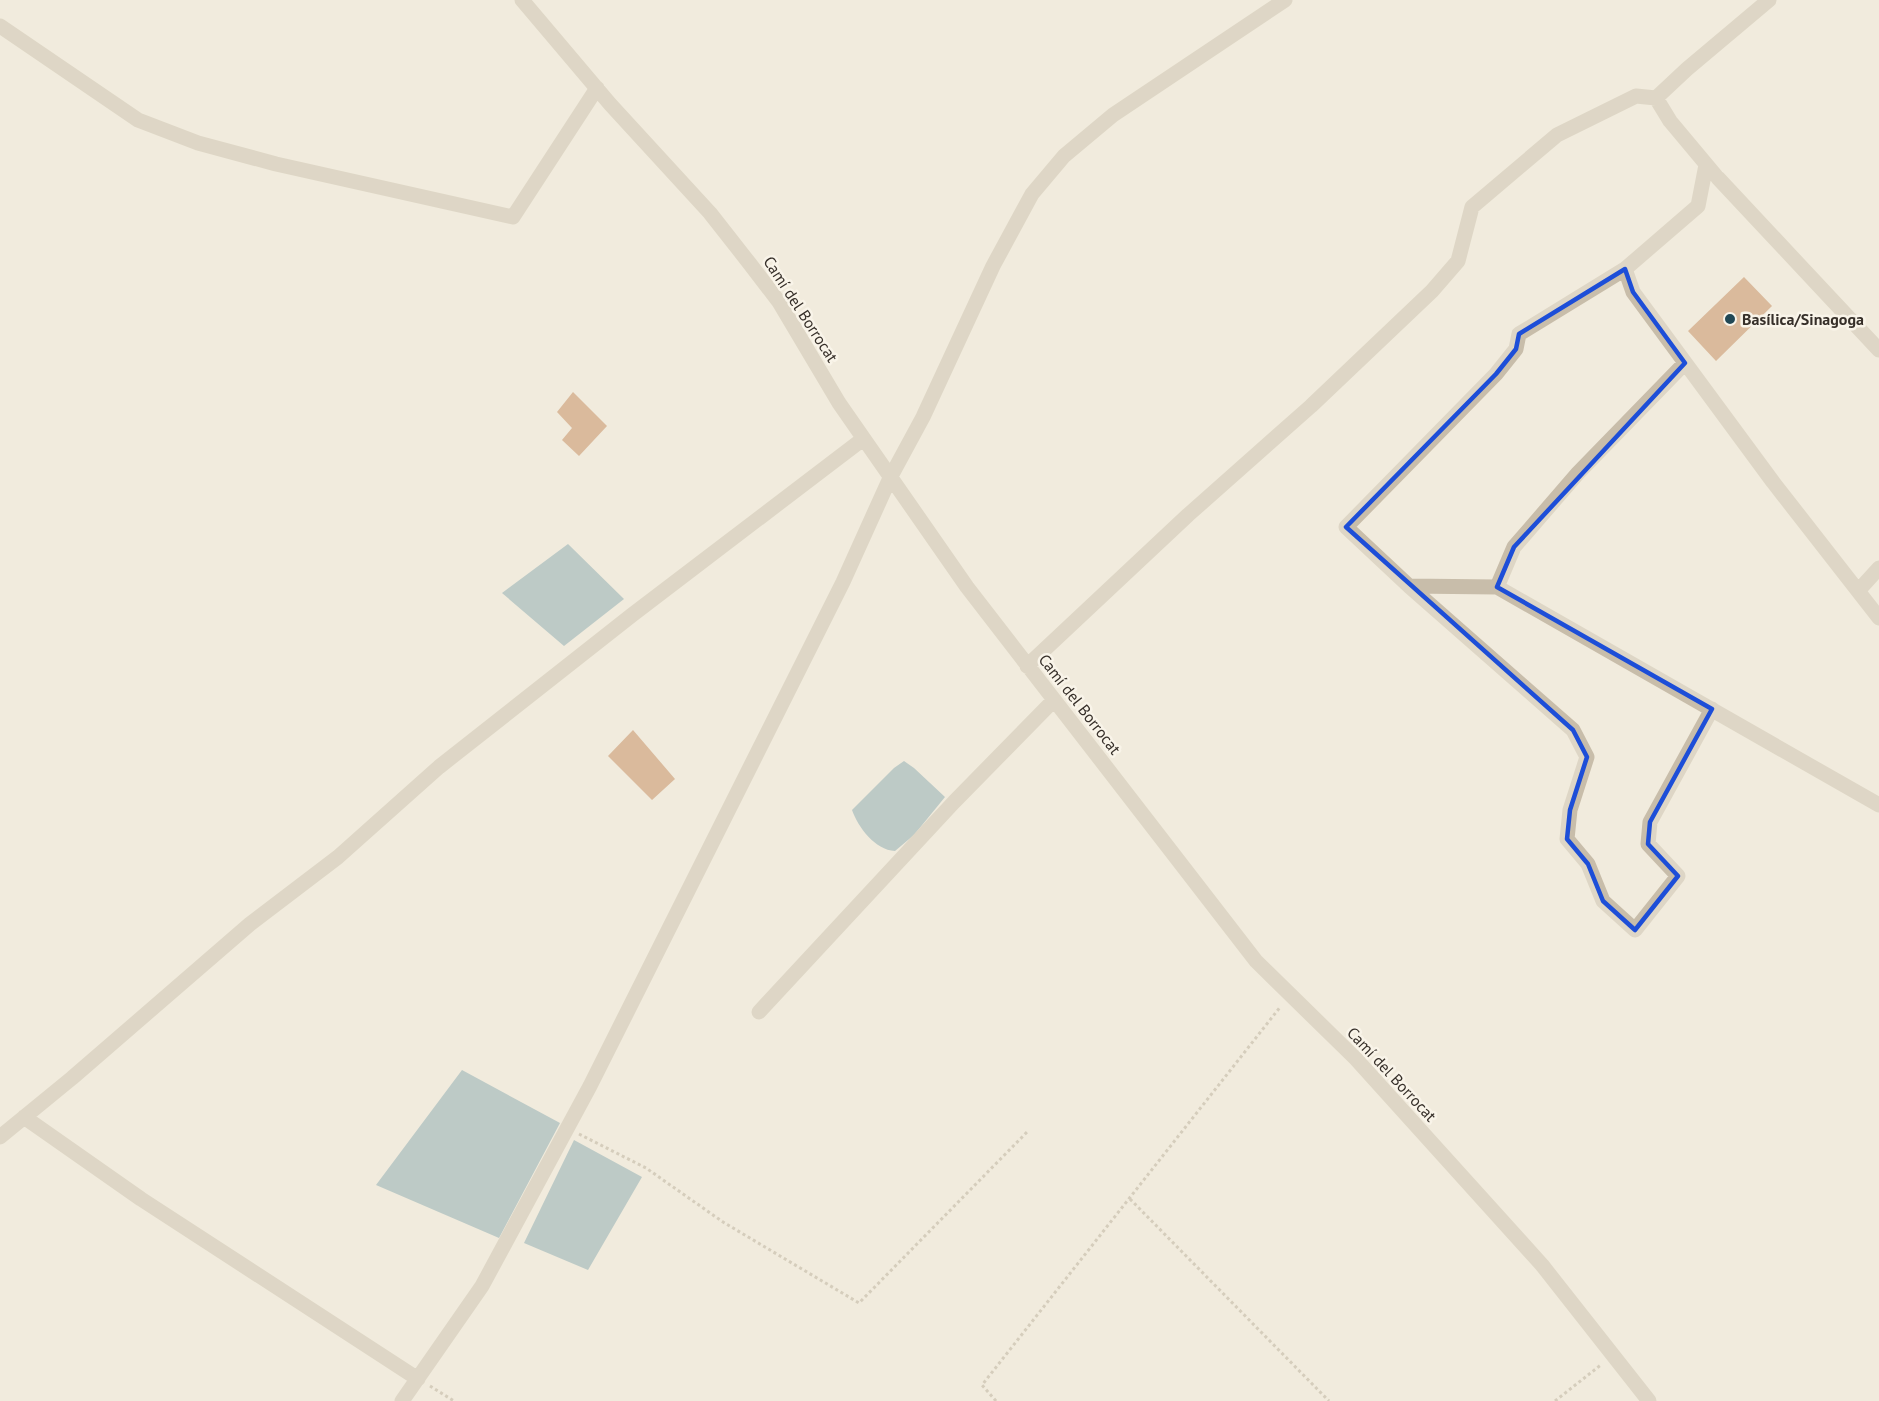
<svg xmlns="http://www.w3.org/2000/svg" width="1879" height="1401" font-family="'PT Sans',sans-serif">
<rect width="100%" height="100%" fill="#f1ebdd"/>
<path fill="#7ea2ac" d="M568,544L624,599L564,646L502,593Z
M904,761L914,768L945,797L914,835L895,851C875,850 858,827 852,810L894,768Z
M462,1070L560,1123L499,1238L376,1185Z
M574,1140L642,1177L588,1270L524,1243Z"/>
<path fill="#be7e4e" d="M1744,277L1772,306L1716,361L1688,331Z
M573,392L607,426L579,456L562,440L572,428L557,412Z
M633,730L675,779L652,800L608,756Z"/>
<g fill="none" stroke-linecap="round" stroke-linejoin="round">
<path stroke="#b4a894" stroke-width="3" stroke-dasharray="3 3" stroke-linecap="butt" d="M579,1134L646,1168L723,1222L859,1303L1029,1130
M1130,1199L1329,1401
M430,1386L454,1401
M996,1401L982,1385L1281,1006
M1555,1401L1602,1364"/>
<path stroke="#c8bdaa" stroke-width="15" d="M522,0L610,104L710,213L750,264L779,302L839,403L967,587L1256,961L1356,1059L1542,1265L1649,1401
M0,26L138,120L198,143L276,164L513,217L597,88
M1706,165L1698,206L1625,269L1633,292L1773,482L1879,618
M1716,176L1670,121L1656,98L1687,69L1769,0
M1718,178L1879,350
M1685,363L1578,473L1514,547L1497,587L1879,805
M1409,586L1573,730L1587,757L1570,810L1567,839L1588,864L1603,901L1635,930L1678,876L1648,844L1650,822L1712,709
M1497,587L1409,586L1346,527L1496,374L1516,349L1519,334L1625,269
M1858,591L1879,568
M1027,666L1188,515L1311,406L1432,291L1458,261L1472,207L1557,135L1636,96L1656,98
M759,1012L954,802L1054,700
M24,1117L141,1199L418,1379
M0,1137L72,1078L250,924L338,857L439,767L632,615L863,439
M402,1401L482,1286L590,1086L843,582L890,478L923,417L993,266L1032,194L1064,156L1113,115L1285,0"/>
</g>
<path d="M0 0H1879V1401H0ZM1625,269L1633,292L1685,363L1514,547L1497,587L1712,709L1650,822L1648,844L1678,876L1635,930L1603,901L1588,864L1567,839L1570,810L1587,757L1573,730L1346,527L1496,374L1516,349L1519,334Z" fill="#f1ebdd" fill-opacity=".55" fill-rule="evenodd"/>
<path fill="none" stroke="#1d4ed8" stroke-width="4.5" stroke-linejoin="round" d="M1625,269L1633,292L1685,363L1514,547L1497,587L1712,709L1650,822L1648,844L1678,876L1635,930L1603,901L1588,864L1567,839L1570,810L1587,757L1573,730L1346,527L1496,374L1516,349L1519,334Z"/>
<circle fill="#214855" stroke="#f9f4e9" stroke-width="2" cx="1730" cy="319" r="6"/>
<g text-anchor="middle" stroke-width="5" stroke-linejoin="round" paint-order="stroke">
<g font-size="16" fill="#362f29" stroke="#f9f4e9">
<text transform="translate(801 309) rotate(57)" y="6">Camí del Borrocat</text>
<text transform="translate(1080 704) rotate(52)" y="6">Camí del Borrocat</text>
<text transform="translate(1392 1074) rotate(47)" y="6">Camí del Borrocat</text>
</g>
<g font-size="16" font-weight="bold" fill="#362f29" stroke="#f9f4e9" text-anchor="start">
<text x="1742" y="325">Basílica/Sinagoga</text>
</g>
</g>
</svg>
